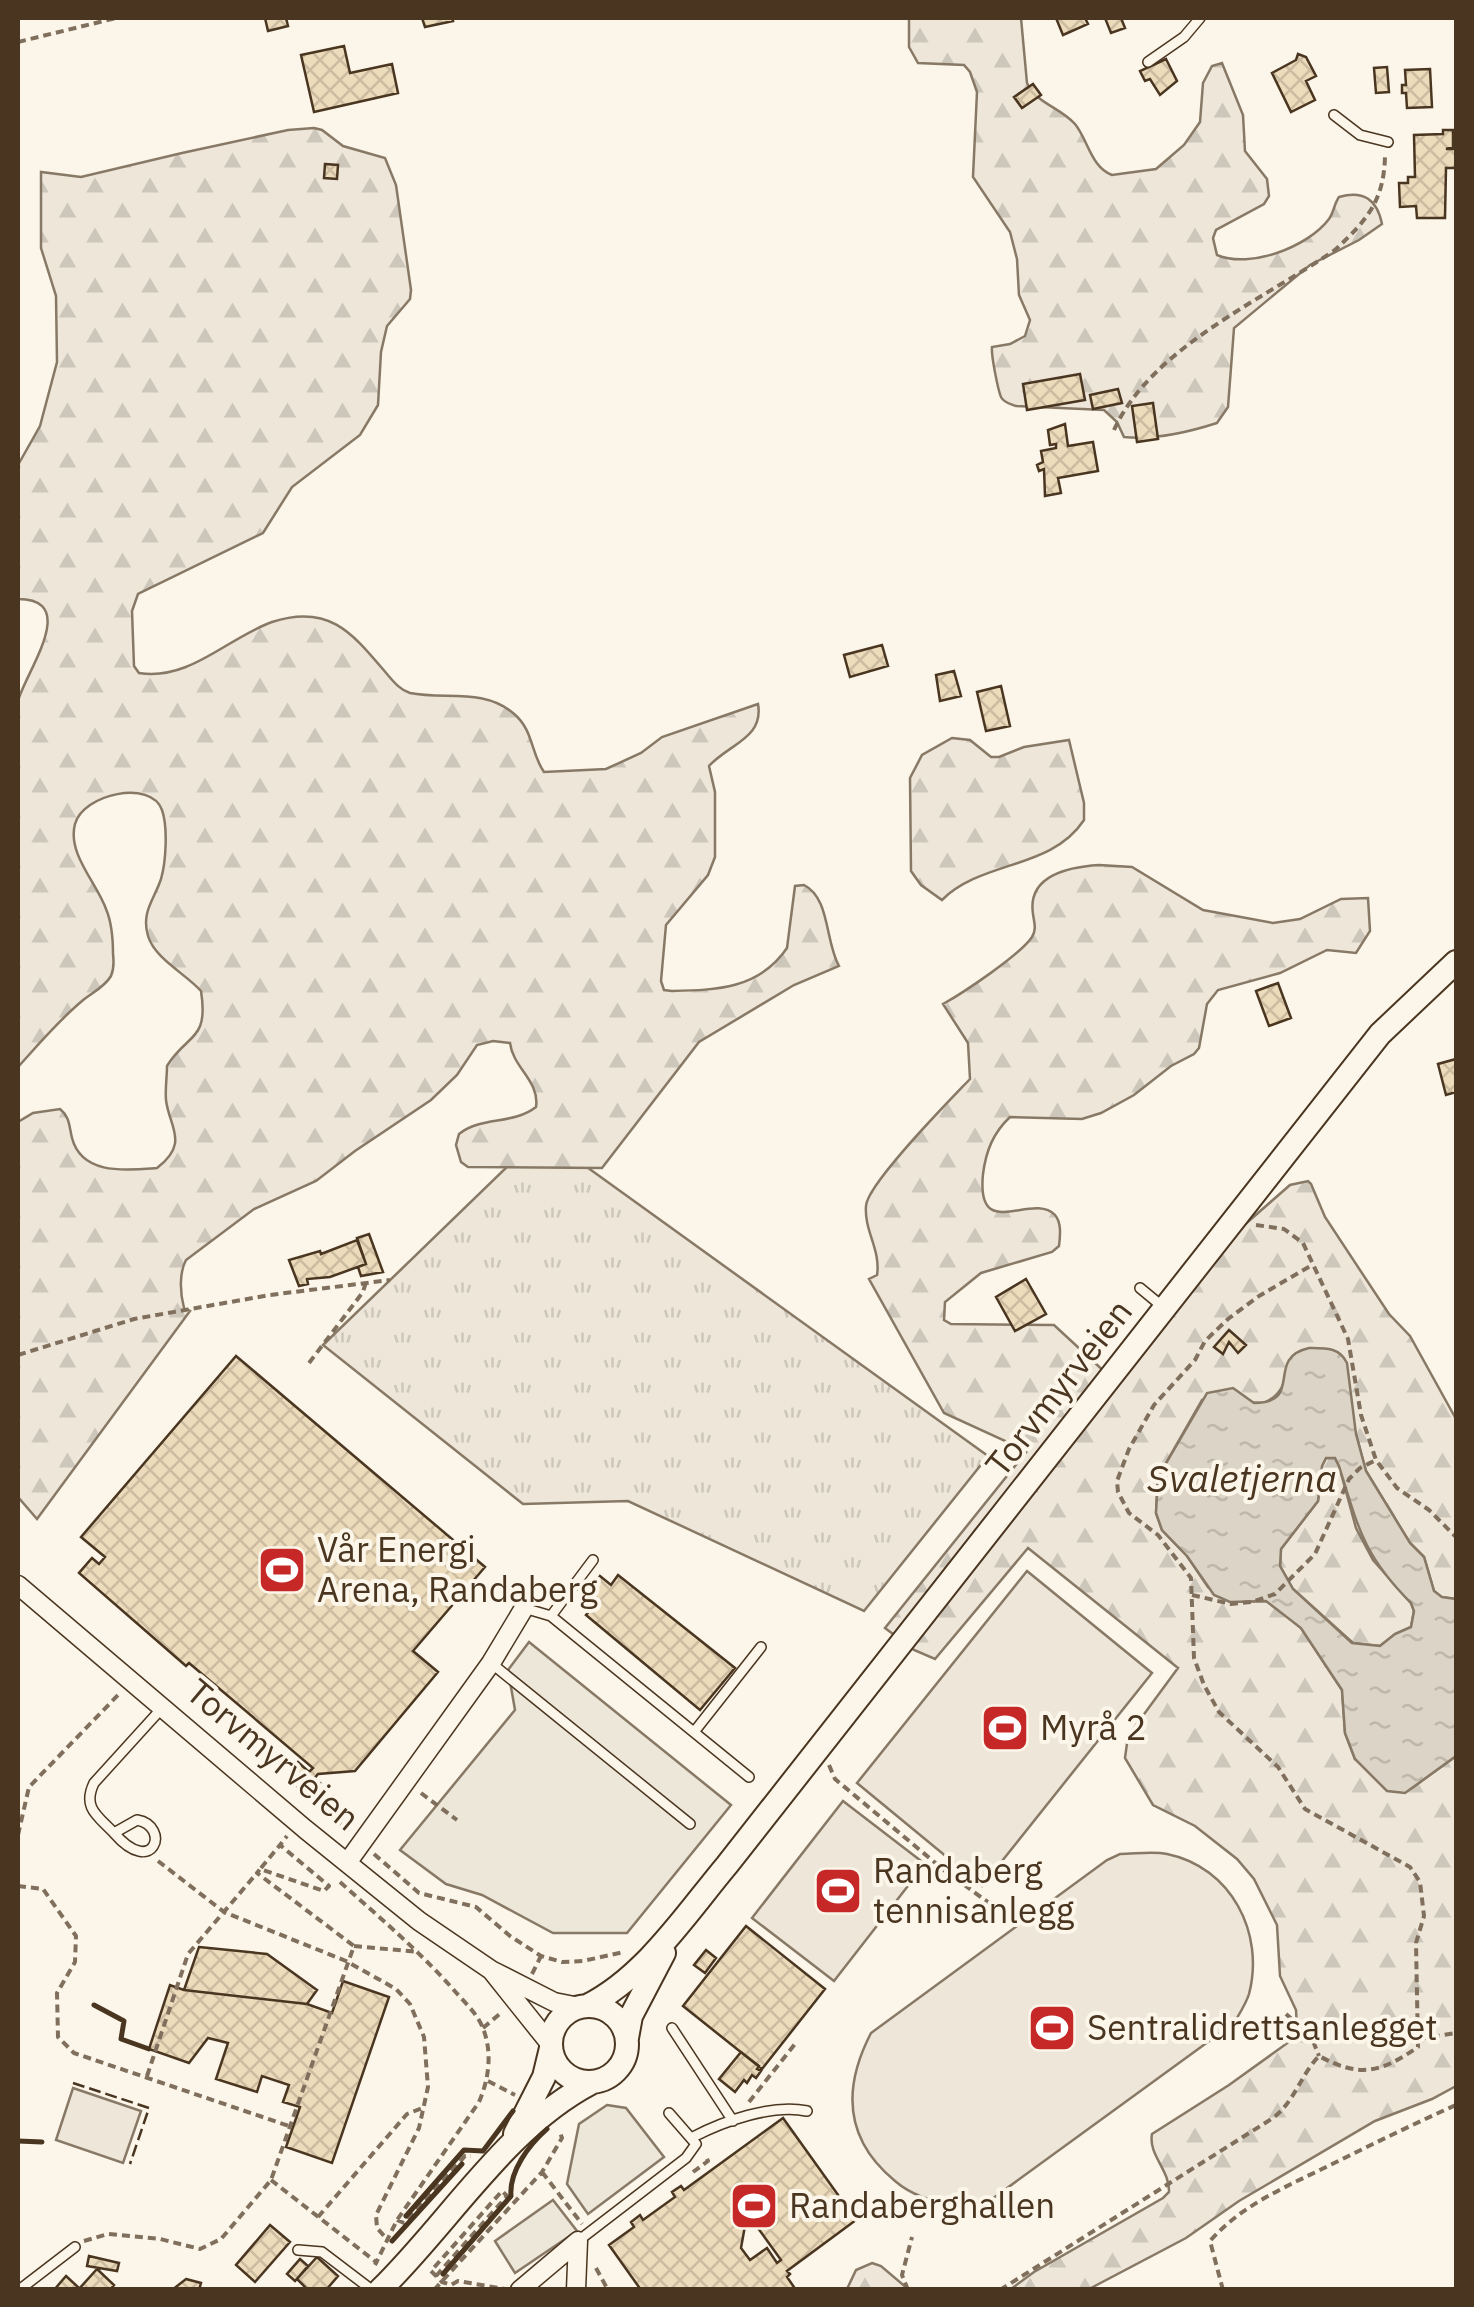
<svg xmlns="http://www.w3.org/2000/svg" width="1474" height="2307" font-family="'IBM Plex Sans',sans-serif">
<defs>
<pattern id="grass-tufts" width="24" height="20" patternUnits="userSpaceOnUse" patternTransform="scale(2.5)"><rect width="24" height="20" fill="#ede6d9"/><path d="M3 7l-1-3M5 7V3M7 7l1-3M15 17l-1-3M17 17v-4M19 17l1-3" fill="none" stroke="#cdc6ba"/></pattern>
<pattern id="forest-firs" width="22" height="20" patternUnits="userSpaceOnUse" patternTransform="scale(2.5)"><rect width="22" height="20" fill="#ede6d9"/><path d="M5 1l3.5 6h-7zM16 11l3.5 6h-7z" fill="#cdc6ba"/></pattern>
<pattern id="water-ripples" width="26" height="14" patternUnits="userSpaceOnUse" patternTransform="scale(2.5)"><rect width="26" height="14" fill="#dcd4c6"/><path d="M2 4q2-2 4 0t4 0M15 11q2-2 4 0t4 0" fill="none" stroke="#beb7aa"/></pattern>
<pattern id="building-cross-hatch" width="8" height="8" patternUnits="userSpaceOnUse" patternTransform="scale(2.5)"><rect width="8" height="8" fill="#ecdcbc"/><path d="M0 0l8 8M0 8l8-8" fill="none" stroke="#ccbda1"/></pattern>
</defs>
<rect width="100%" height="100%" fill="#fbf6e9"/>
<path fill="url(#grass-tufts)" stroke="#887966" stroke-width="2.5" d="M541,1134L988,1456L864,1611L628,1501L523,1504L323,1345Z"/>
<path fill="url(#forest-firs)" stroke="#887966" stroke-width="2.5" d="M909,18H1021L1027,83C1037,104 1060,107 1075,124C1088,140 1091,167 1112,175L1156,169L1184,145L1200,122L1203,83L1212,66L1222,63L1243,115L1245,151L1267,179L1269,196L1264,204L1216,230L1213,238L1217,255C1250,269 1308,247 1329,219C1334,212 1334,204 1339,197C1363,190 1377,199 1382,224L1359,240L1310,265L1234,328L1228,407L1217,423C1189,432 1154,440 1124,437L1117,422L1104,410L1016,406C1011,404 1004,403 1001,397C998,390 991,355 992,347L1010,344L1025,336L1030,320L1019,295L1017,259L1010,232L973,177L977,92L970,72L964,65L918,63L909,47Z
M314,128L322,130L343,146L385,158L396,185L411,290L410,299L387,326L381,352L378,405L360,435L292,487L263,533L138,594L132,611L134,666L139,673C190,681 227,638 272,622C330,603 353,634 387,674C393,681 400,690 410,693C445,700 483,688 513,713C534,730 530,752 544,772L606,769L641,753L662,737L758,704C764,738 729,744 709,766L715,792V857L708,875L666,925L661,981L664,990L672,991C717,990 759,989 787,948L795,886L804,885C830,898 825,941 839,966L794,985L699,1042L602,1168L468,1167L461,1162L456,1145L459,1134C481,1116 513,1125 536,1107C540,1081 513,1068 510,1043L493,1041L477,1045L457,1075L431,1100L355,1151L316,1181L254,1209L186,1260C179,1273 180,1293 184,1308L190,1311L37,1519L18,1497V1122L33,1113L60,1109C70,1117 69,1126 72,1138C82,1176 127,1170 157,1168C190,1143 169,1127 166,1100C165,1089 167,1077 167,1066C187,1033 209,1042 201,991C186,974 155,959 148,936C141,912 154,900 161,879C166,862 168,827 162,810C151,779 83,794 75,824C67,854 97,883 106,909C112,923 113,938 113,954C114,962 114,969 111,976C104,988 91,993 82,1001C58,1021 38,1045 18,1067C18,978 18,889 18,800C18,774 12,724 18,701C25,673 81,599 18,599V465L40,426L57,362L56,296L41,248V172L81,177L182,153L288,130Z
M952,738L970,740L991,757H999L1024,747L1069,740L1084,803V820C1051,870 982,860 942,900L921,885L911,871L910,778L922,755Z
M1099,865L1132,867L1203,910L1273,923L1300,919L1341,899L1368,898L1370,931L1356,953L1327,950L1280,973L1218,990L1207,1004L1199,1048L1194,1054L1171,1066L1134,1095L1101,1113L1082,1119L1010,1117C993,1133 986,1151 983,1174C976,1244 1032,1191 1055,1215C1062,1223 1060,1237 1059,1246L1052,1252L981,1273L945,1302L944,1320L951,1324L1054,1325L1108,1375L1234,1234L1290,1185L1308,1181L1311,1184L1325,1217L1389,1314L1410,1336L1456,1419V1599L1441,1597L1434,1591L1424,1557L1410,1543L1366,1471L1356,1434L1285,1378C1283,1390 1274,1399 1263,1403L1202,1400L1158,1477L1156,1513L1162,1530L1187,1556L1208,1587L1230,1602L1266,1601L1274,1605L1301,1628L1342,1690L1345,1733L1355,1759L1412,1788L1456,1756V2086L1432,2099L1375,2121L1239,2201L1186,2238L1089,2289H1011L1034,2272L1163,2198L1169,2192C1170,2170 1148,2155 1152,2134L1229,2085L1293,2039L1297,2029L1296,2010L1280,1976L1277,1925L1254,1879L1237,1859L1195,1826L1153,1805L1125,1758L1128,1736L1178,1668L1028,1548L935,1659L914,1650L885,1628L1027,1451L944,1413L869,1279L877,1275C881,1250 864,1231 866,1206C867,1184 951,1099 970,1079L968,1043L943,1004C963,993 1020,955 1032,937C1037,929 1034,922 1033,914C1027,875 1069,867 1099,865Z
M1326,1458H1335L1339,1466L1356,1528L1373,1560L1411,1603L1414,1611L1411,1627L1395,1634L1380,1646L1353,1643L1293,1589L1280,1566L1281,1549L1318,1501L1322,1466Z
M872,2263L881,2266L908,2289H847L856,2270Z"/>
<path fill="#ede6d9" stroke="#887966" stroke-width="2.5" d="M1027,1571L1152,1673L982,1886L857,1783Z
M843,1801L925,1864L834,1981L752,1918Z
M1120,1854C1135,1854 1153,1851 1167,1854C1231,1867 1265,1933 1249,1994C1246,2004 1239,2014 1234,2023L992,2199C979,2200 966,2203 953,2203C933,2203 910,2194 895,2181C845,2140 842,2089 871,2033L1107,1860Z
M73,2088L141,2111L123,2163L56,2140Z"/>
<path fill="#ede7d9" stroke="#887966" stroke-width="2.5" d="M529,1642L731,1805L627,1933H553L482,1895L446,1884L400,1850L515,1710L508,1670Z
M607,2105L626,2108L664,2157L588,2214L567,2184L579,2124Z
M553,2200L577,2231L515,2273L495,2241Z"/>
<path fill="url(#water-ripples)" stroke="#887966" stroke-width="2.5" fill-rule="evenodd" d="M1309,1348C1325,1348 1339,1347 1347,1363L1356,1434L1366,1471L1410,1543L1424,1557L1434,1591L1442,1597L1456,1599V1756L1405,1793L1387,1791L1355,1759L1345,1733L1342,1690L1301,1628L1266,1601L1230,1602L1214,1595L1187,1556L1162,1530L1156,1513L1158,1477L1207,1393L1233,1388L1254,1403C1305,1403 1264,1358 1309,1348ZM1326,1458H1335L1339,1466C1358,1527 1363,1555 1411,1603L1414,1611L1411,1627L1395,1634L1380,1646L1352,1643L1293,1589L1280,1566L1281,1549L1318,1501L1322,1466Z"/>
<path fill="url(#building-cross-hatch)" stroke="#4a3520" stroke-width="2.5" fill-rule="evenodd" d="M265,18H286L288,26L268,31Z
M422,18H452L453,21L425,27Z
M1056,18H1085L1088,24L1063,35Z
M1105,18H1121L1125,28L1111,33Z
M344,46L350,73L392,64L398,93L314,112L301,55Z
M1298,54L1306,57L1316,76L1306,81L1315,100L1291,112L1272,73L1296,60Z
M1166,59L1177,81L1160,95L1150,79L1145,81L1140,71Z
M1387,67L1389,92L1376,93L1374,68Z
M1430,69L1432,107L1407,108L1406,93H1402V85H1406L1405,70Z
M1033,84L1041,95L1022,108L1014,97Z
M1443,130H1453V147L1446,149H1456V168H1446L1445,218H1417L1416,206L1400,207L1399,183H1408V177H1415L1414,135L1443,134Z
M325,164L338,165L337,179L324,178Z
M1080,374L1085,400L1027,410L1023,384Z
M1118,389L1122,403L1093,409L1090,395Z
M1153,403L1158,439L1137,442L1132,406Z
M1065,424L1068,446L1093,442L1098,471L1058,478L1061,493L1045,496L1044,469L1039,471L1037,465L1043,462L1041,451L1056,448V444L1050,445L1048,430Z
M882,645L888,666L850,677L844,655Z
M954,671L961,696L940,701L936,675Z
M1001,686L1010,726L986,731L977,692Z
M1278,983L1291,1018L1269,1026L1256,991Z
M1456,1059V1092L1446,1095L1438,1064Z
M369,1234L383,1272L361,1276L358,1267L366,1264L357,1238Z
M357,1240L366,1264L330,1277L307,1279L308,1284L299,1286L289,1260L320,1251L321,1254Z
M1026,1279L1046,1314L1015,1331L996,1297Z
M1229,1330L1246,1345L1238,1353L1229,1342L1223,1354L1214,1347Z
M236,1356L485,1567L413,1651L438,1672L355,1771L318,1774L314,1779L320,1783L316,1788L293,1768L298,1762L309,1772L313,1768L189,1663L186,1666L79,1573L92,1558L99,1564L105,1557L81,1537Z
M618,1575L735,1668L700,1710L586,1615L593,1606L583,1598L600,1576L611,1585Z
M746,1926L825,1989L762,2069L683,2006Z
M199,1947L267,1954L317,1990L307,2004L184,1990Z
M706,1950L716,1958L705,1973L694,1965Z
M343,1981L389,1997L332,2163L286,2147L300,2107L283,2102L289,2085L262,2076L257,2092L216,2079L228,2043L208,2038L189,2063L149,2049L170,1985L184,1990L307,2004L332,2013Z
M741,2052L759,2066L757,2069L761,2071L756,2078L752,2075L747,2083L744,2080L735,2092L719,2079Z
M783,2118L856,2220L787,2271L790,2274L787,2277L796,2290H641L609,2245L634,2227L631,2222L640,2215L643,2220L675,2197L672,2192L681,2186L684,2190ZM750,2217L781,2260L777,2263L767,2248L750,2260L741,2248L746,2220Z
M270,2225L290,2242L255,2282L236,2265Z
M89,2256L119,2263L117,2271L87,2266Z
M317,2257L338,2276L326,2290H308L297,2279Z
M300,2259L308,2266L295,2281L287,2274Z
M97,2269L114,2285L110,2290H78Z
M66,2276L79,2288L54,2290Z
M186,2279L201,2283L199,2290H172Z"/>
<g fill="none" stroke-linecap="round" stroke-linejoin="round">
<g stroke="#4a3520" stroke-width="12">
<path id="service" d="M1148,62L1184,37L1200,18
M1334,115L1360,135L1388,142
M1140,1288L1163,1307
M524,1608L551,1616L749,1777
M551,1616L593,1560
M491,1663L690,1824
M694,1732L761,1647
M137,1820C171,1826 154,1879 114,1833Z
M114,1833C98,1816 82,1808 94,1783L163,1707
M672,2028L733,2121
M693,2137C724,2121 771,2104 807,2111
M578,2241L686,2158L696,2144L669,2113
M298,2250L322,2252L372,2290
M19,2290L75,2247"/>
</g>
<g stroke="#4a3520" stroke-width="21">
<path id="minor" d="M18,1585L305,1829L419,1921L491,1970
M347,1863L491,1663L524,1608
M551,2045L491,1970L554,2002L579,2007
M520,2290L578,2241L576,2290"/>
</g>
<g stroke="#4a3520" stroke-width="26">
<path id="secondary" d="M551 2044a38 38 0 1 1 76 0a38 38 0 1 1-76 0Z
M587,2006C645,1977 686,1914 727,1865L1380,1034L1456,962
M627,2038L631,2016L664,1953
M515,2134L544,2077L551,2048
M380,2290C449,2223 505,2128 591,2083"/>
</g>
<path stroke="#7f6f5c" stroke-width="4" stroke-dasharray="8 5" stroke-linecap="butt" d="M18,42L116,18
M1114,430C1151,348 1264,299 1335,250C1367,220 1384,201 1385,156
M1256,1225L1284,1229L1303,1243L1348,1339L1361,1415L1376,1460L1397,1488L1429,1510L1456,1537
M18,1355L134,1319L270,1295L390,1280
M309,1363L363,1292L366,1282
M1192,1595L1231,1604L1252,1602L1275,1594L1315,1554L1349,1479L1360,1468L1376,1460
M829,1765L835,1779L945,1871L996,1908
M300,1785L298,1787L349,1831
M421,1793L457,1820
M18,1835L29,1787L120,1693
M374,1854L419,1893L476,1907L510,1936L541,1956L562,1962L583,1961L624,1952
M158,1861L224,1912L346,1961L396,1989L410,2004L424,2037L428,2087L419,2128L376,2215L377,2228L386,2238
M261,1868L280,1845
M340,1882C379,1917 418,1950 453,1989C463,2001 476,2012 482,2026C493,2051 489,2079 479,2102L397,2220L375,2265
M18,1886L43,1889L76,1936L75,1962L57,1993L58,2037L74,2053L289,2126
M354,1946L419,1952
M532,1974L541,1956
M1286,2014L1311,2036L1319,2056
M483,2028L502,2012
M1419,2039L1456,2033
M147,2076L188,1954L257,1873
M488,2081L515,2095
M749,2102L795,2044
M542,2172L582,2224
M693,2172L708,2161L705,2155
M271,2180L376,2262
M318,2217L407,2114L425,2107
M397,2220L404,2223L465,2156H471
M84,2241L108,2234L160,2239L200,2249L221,2239L271,2180L354,1946L257,1873L260,1869L324,1891L329,1886L280,1845L287,1836
M596,2268L608,2290
M436,2276L507,2196L502,2191L431,2271L442,2282L451,2285L458,2281L505,2289
M434,2290L542,2172L562,2138L559,2130
M908,2290L902,2275L912,2237
M1000,2290L1273,2118C1295,2101 1300,2076 1319,2056C1360,2078 1380,2073 1418,2047L1416,1943L1424,1916L1420,1882L1410,1867L1305,1809L1278,1767L1219,1712L1204,1685L1194,1658L1191,1578L1158,1535L1129,1513L1118,1492L1117,1481L1129,1449L1154,1405L1195,1360L1205,1341L1228,1319L1259,1296L1312,1265
M1223,2290L1210,2241C1241,2206 1281,2189 1322,2169C1367,2147 1411,2125 1456,2105"/>
<use href="#service" stroke="#fbf6e9" stroke-width="9"/>
<use href="#minor" stroke="#fbf6e9" stroke-width="18"/>
<use href="#secondary" stroke="#fbf6e9" stroke-width="22"/>
<path stroke="#4a3520" stroke-width="2.5" stroke-dasharray="12 5" stroke-linecap="butt" d="M73,2083L149,2108L130,2164"/>
<path stroke="#4a3520" stroke-width="5" d="M94,2005L124,2021L121,2039L149,2049
M18,2141L42,2142
M406,2216L464,2150L483,2151L513,2111
M392,2241L462,2164
M443,2274L511,2196C509,2171 529,2145 547,2129"/>
</g>
<defs>
<g id="stadium-square" transform="scale(2.5)"><rect x="-9" y="-9" width="18" height="18" rx="4" fill="#c62828" stroke="#fbf6e9"/><path d="M0-5a6.5 5 0 1 0 0 10a6.5 5 0 1 0 0-10ZM-3.5-1.8h7v3.6h-7Z" fill="#fff"/></g>
</defs>
<g fill-rule="evenodd">
<use href="#stadium-square" x="282" y="1570"/>
<use href="#stadium-square" x="1005" y="1728"/>
<use href="#stadium-square" x="838" y="1891"/>
<use href="#stadium-square" x="1052" y="2028"/>
<use href="#stadium-square" x="754" y="2206"/>
</g>
<g text-anchor="middle" stroke-width="8" stroke-linejoin="round" paint-order="stroke">
<g font-size="35" fill="#4a3520" stroke="#fbf6e9">
<text transform="translate(1059 1388) rotate(-52)" y="12">Torvmyrveien</text>
<text transform="translate(273 1755) rotate(40)" y="12">Torvmyrveien</text>
</g>
<g font-size="35" fill="#4a3520" stroke="#fbf6e9" text-anchor="start">
<text x="317" y="1562">Vår Energi<tspan x="317" dy="40">Arena, Randaberg</tspan></text>
<text x="1040" y="1740">Myrå 2</text>
<text x="873" y="1883">Randaberg<tspan x="873" dy="40">tennisanlegg</tspan></text>
<text x="1087" y="2040">Sentralidrettsanlegget</text>
<text x="789" y="2218">Randaberghallen</text>
</g>
<g font-size="38" font-style="italic" fill="#4a3520" stroke="#fbf6e9">
<text x="1242" y="1492">Svaletjerna</text>
</g>
</g>
<rect width="1474" height="2307" fill="none" stroke="#4a3520" stroke-width="40"/>
</svg>
